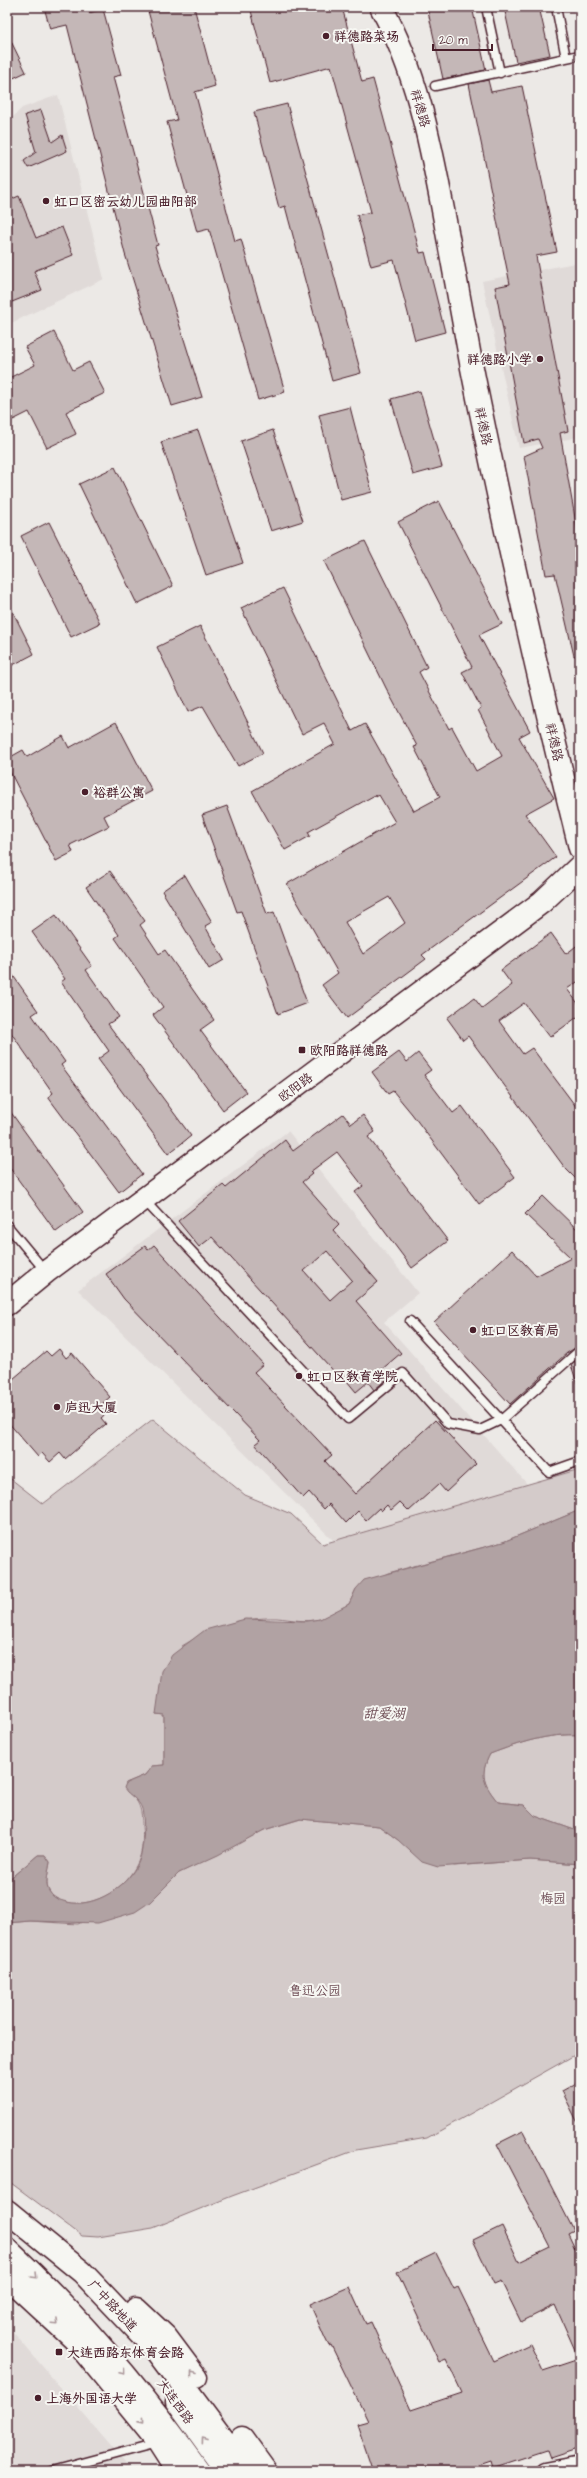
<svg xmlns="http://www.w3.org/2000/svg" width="587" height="2478" font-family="'Architects Daughter','LXGW WenKai TC',sans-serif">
<rect width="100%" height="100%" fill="#ece9e6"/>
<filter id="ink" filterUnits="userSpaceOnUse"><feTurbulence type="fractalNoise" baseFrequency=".025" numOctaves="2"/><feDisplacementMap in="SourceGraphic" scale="8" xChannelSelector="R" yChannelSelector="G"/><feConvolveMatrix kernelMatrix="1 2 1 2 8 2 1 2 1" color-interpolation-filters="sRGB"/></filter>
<g filter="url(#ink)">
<path fill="#e0dad8" d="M58,95L104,279L7,325V123L22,108Z
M580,262V437L519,448L482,281Z
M288,1131L418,1293L384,1322L528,1485L334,1541L78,1290Z
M7,2325L132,2471H7Z"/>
<path fill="#d4cbca" stroke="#8f757a" d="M153,1419L245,1495L291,1514L323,1544L580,1469V1510L503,1542L388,1573L356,1589L349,1604C340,1609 330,1616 320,1619C306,1623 291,1619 277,1618C241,1617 213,1627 182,1646L156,1714L164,1715V1765L152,1766L145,1775L126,1783L127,1792C140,1800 142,1811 142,1826C143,1837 143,1851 138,1862C126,1889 93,1909 64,1902C57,1900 51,1896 48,1889C45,1881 49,1870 50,1862L45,1855H38L7,1881V1483L11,1479L43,1504Z
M580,1735V1832L535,1816L524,1805L498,1802C483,1784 479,1775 490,1754C519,1743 548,1733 580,1735Z
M301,1819L379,1826L398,1840L454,1866L530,1860L580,1864V2052L427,2138L356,2150L232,2196L153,2228L98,2237L82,2236L7,2180V1923L30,1921L78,1924L170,1881L179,1873L264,1830Z"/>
<path fill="#b1a2a3" stroke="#886e73" d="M580,1510V1735C548,1733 519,1743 490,1754C479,1775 484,1785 498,1802L524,1805L535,1816L580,1832V1864L530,1860L438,1867L422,1862L398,1840L379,1826L300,1819L264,1830L218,1855L179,1873L150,1902L135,1912L98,1923L30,1921L7,1923V1881L38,1855H45L50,1862C49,1870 45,1882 48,1889C52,1898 59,1900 67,1902C94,1909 129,1886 139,1861C144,1847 145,1823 142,1809C139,1799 129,1796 124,1788L126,1783L145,1775L152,1766L164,1765V1715L156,1714L162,1671L172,1655L205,1630L245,1619L306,1621L320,1619L349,1604L356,1589L364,1580L503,1542Z"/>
<path fill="#c4b7b7" stroke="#4a1f2b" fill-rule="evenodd" d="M44,7H87L89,13L103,9L121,75L113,77L158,245L155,246L202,397L172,406L125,254L67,25L50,29Z
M147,7H194L215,86L195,92L235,241L241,239L285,392L258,400L209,229L197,232L167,122L177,120Z
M250,7H295L296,12L315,7H342L362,82L373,79L420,253L425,252L445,332L415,340L394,260L371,266L357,215L371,212L331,66L270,83Z
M427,7H472L486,70L443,79Z
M504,7H539L550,55L516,62Z
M7,33L26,72L7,81Z
M488,80L491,92L522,86L557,252L536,256L568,431L560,433L580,546V655L574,656L555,574L546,575L524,456L542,448L538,439L524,443L495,287L510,284L469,84Z
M287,104L361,373L332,381L285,206L279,208L254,112Z
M41,110L52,142L62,135L67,151L28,168L24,161L36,152L25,115Z
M19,196L36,238L62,227L73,255L34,271L42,290L7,304V201Z
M54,332L73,370L89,362L105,393L66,412L76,434L47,448L29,412L13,420L7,408V379L35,365L25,347Z
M420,391L442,467L413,475L391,399Z
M350,407L372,492L341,500L319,415Z
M198,430L243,563L206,575L161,442Z
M273,430L303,521L271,531L241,441Z
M115,467L173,586L137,604L79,484Z
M439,501L502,624L479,635L530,731L519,737L554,798L525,814L556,857L422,955L426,959L347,1018L322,985L338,973L287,884L395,822L379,795L376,797L375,795L308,832L310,836L285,850L252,791L335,744L324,723L302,734L241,608L283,588L352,731L365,724L414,811L440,797L414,747L417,746L386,688L324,561L365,541L427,667L419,672L449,729L452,727L476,771L502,756L478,710L481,708L462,672L472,667L398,522ZM389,897L405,923L363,954L345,922Z
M49,522L100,623L71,637L21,536Z
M7,600L34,654L7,668Z
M200,626L263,753L238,766L203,706L188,712L157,647Z
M116,722L152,791L104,816L109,826L70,845L73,852L56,861L7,766V759L23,750L27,757L63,736L69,748Z
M227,806L267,914L274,912L307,1003L278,1014L241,911L237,912L202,815Z
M110,871L145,921L140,925L159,954L165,950L214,1020L200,1030L246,1092L223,1110L153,1015L163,1007L115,938L119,935L86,887Z
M185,875L212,922L205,926L224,960L209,969L162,891Z
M56,915L92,966L86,970L119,1017L108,1024L191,1136L168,1154L98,1059L109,1051L61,982L65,979L32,932Z
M551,933L566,954L580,943V980L567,989L580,1006V1015L550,1037L524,1003L499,1021L523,1054L532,1048L580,1112V1183L565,1168L468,1036L463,1040L447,1018L474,998L482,1008L512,985L501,970Z
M7,967L38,1011L32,1015L65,1062L61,1065L142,1174L119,1192L48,1097L53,1093L7,1027Z
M399,1052L407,1062L418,1053L431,1070L424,1075L453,1113L462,1106L515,1177L479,1204L412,1114L393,1091L388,1094L372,1072Z
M7,1107L83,1212L56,1232L7,1164Z
M343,1114L351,1124L363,1115L375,1132L368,1137L448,1241L412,1268L355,1192L363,1186L337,1152L310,1172L312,1174L302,1182L339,1224L333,1230L378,1282L356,1301L401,1353L381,1370L388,1378L374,1390L368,1382L356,1392L342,1375L339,1377L212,1237L199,1247L178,1221L223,1185L226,1188L285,1140L293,1151ZM327,1251L352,1280L330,1300L304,1271Z
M543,1196L580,1232V1345L567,1353L510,1404L434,1322L512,1250L536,1276L571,1258L525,1214Z
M154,1245L263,1364L254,1372L332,1455L325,1461L355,1494L435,1420L476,1464L446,1492L439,1484L409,1511L400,1502L391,1510L387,1505L381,1511L379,1508L366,1520L358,1511L346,1523L329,1504L324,1509L309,1492L303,1498L255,1444L260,1440L124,1299L106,1274L145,1246L148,1250Z
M59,1349L66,1358L72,1353L110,1397L103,1403L109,1411L101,1418L106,1424L65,1459L60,1453L50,1462L42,1453L38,1457L7,1421V1384L46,1351L51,1356Z
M580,1357V1382L577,1383L571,1365Z
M580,2081V2127L562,2091Z
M523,2131L574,2231L568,2234L580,2259V2448L550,2458L547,2450L492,2468L490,2461L460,2471H373L357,2424L368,2421L331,2345L329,2346L325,2338L310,2304L349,2287L366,2324L371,2322L411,2410L462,2393L446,2359L439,2362L397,2272L436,2253L454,2289L458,2287L494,2361L530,2344L543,2371L579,2359L555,2305L521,2322L501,2281L494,2284L473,2240L502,2226L519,2262L550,2247L497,2144Z"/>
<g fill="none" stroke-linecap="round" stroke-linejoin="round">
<g stroke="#4a1f2b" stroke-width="11">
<path id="lane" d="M486,7L500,73
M556,7L566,58
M435,86L580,55
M144,1200L348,1419L403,1373L448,1424L480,1430L501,1420L580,1350
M7,1225L46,1272
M410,1321L549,1472L580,1461
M52,2471L157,2443"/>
</g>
<g stroke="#4a1f2b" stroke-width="19">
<path id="street" d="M544,2471L580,2464"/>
</g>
<g stroke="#4a1f2b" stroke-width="25">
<path id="secondary" d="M381,7C416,70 430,140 443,210C453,263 462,316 472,368C504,529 541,689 580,848
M7,1304L46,1272L542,902L580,866"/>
</g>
<g stroke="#4a1f2b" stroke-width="25">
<path id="primary" d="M7,2211L82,2272L158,2352L247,2471
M7,2249C79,2316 142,2391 199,2471
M7,2277L74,2339L159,2443L177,2471
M136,2309L166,2337L196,2377
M177,2402L227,2471
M242,2438L266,2471"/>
</g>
<use href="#lane" stroke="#f6f6f2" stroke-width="8"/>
<use href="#street" stroke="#f6f6f2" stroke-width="16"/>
<use href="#secondary" stroke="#f6f6f2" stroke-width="22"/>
<use href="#primary" stroke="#f6f6f2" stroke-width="22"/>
</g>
<defs><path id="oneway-chevron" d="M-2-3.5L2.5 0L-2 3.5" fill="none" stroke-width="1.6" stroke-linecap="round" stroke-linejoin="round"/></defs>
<g stroke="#a99598">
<use href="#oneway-chevron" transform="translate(35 2276) rotate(45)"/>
<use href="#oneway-chevron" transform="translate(56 2323) rotate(43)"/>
<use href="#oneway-chevron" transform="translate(123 2372) rotate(50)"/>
<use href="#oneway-chevron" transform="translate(193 2373) rotate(-127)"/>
<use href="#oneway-chevron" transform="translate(141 2421) rotate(51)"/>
<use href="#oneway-chevron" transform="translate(204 2439) rotate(-126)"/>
</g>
</g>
<g fill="#4a1f2b" stroke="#f6f6f2" stroke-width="1.5">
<circle cx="326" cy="36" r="4"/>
<circle cx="46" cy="201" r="4"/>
<circle cx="540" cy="359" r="4"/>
<circle cx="85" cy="792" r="4"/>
<rect x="298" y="1046" width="8" height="8" rx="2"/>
<circle cx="473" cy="1330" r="4"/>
<circle cx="299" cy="1376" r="4"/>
<circle cx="57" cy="1407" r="4"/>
<rect x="55" y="2348" width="8" height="8" rx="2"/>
<circle cx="38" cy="2398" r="4"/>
</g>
<g text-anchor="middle" stroke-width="4" stroke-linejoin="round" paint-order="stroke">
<g font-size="13" font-weight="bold" fill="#4a1f2b" stroke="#f6f6f2" text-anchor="start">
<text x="334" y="41">祥德路菜场</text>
<text x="54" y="206">虹口区密云幼儿园曲阳部</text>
<text x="532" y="364" text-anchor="end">祥德路小学</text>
<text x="93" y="797">裕群公寓</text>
<text x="310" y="1055">欧阳路祥德路</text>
<text x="481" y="1335">虹口区教育局</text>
<text x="307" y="1381">虹口区教育学院</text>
<text x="65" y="1412">庐迅大厦</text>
<text x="67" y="2357">大连西路东体育会路</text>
<text x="46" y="2403">上海外国语大学</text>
</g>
<g font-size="13" fill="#4a1f2b" stroke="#f6f6f2">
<text transform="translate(421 108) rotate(74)" y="5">祥德路</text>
<text transform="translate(484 426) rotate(78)" y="5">祥德路</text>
<text transform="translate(555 742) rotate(77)" y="5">祥德路</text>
<text transform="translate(295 1087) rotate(-37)" y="5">欧阳路</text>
<text transform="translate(113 2305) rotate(47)" y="5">广中路地道</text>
<text transform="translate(176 2401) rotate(54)" y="5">大连西路</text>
</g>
<g font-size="13" fill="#6c4a53" stroke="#f6f6f2">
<text x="553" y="1903">梅园</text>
<text x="315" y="1995">鲁迅公园</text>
</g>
<g font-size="14" font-style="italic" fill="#6e4d55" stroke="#f6f6f2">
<text x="384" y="1718">甜爱湖</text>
</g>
</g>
<rect width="587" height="2478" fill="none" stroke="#f6f6f2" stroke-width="24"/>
<rect x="12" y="12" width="563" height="2454" fill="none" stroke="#4a1f2b" stroke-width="1.5" filter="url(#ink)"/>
<path d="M433 44v6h59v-6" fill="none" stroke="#4a1f2b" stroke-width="2"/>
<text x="439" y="44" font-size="12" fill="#4a1f2b" stroke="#f6f6f2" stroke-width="3" paint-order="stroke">20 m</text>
</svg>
